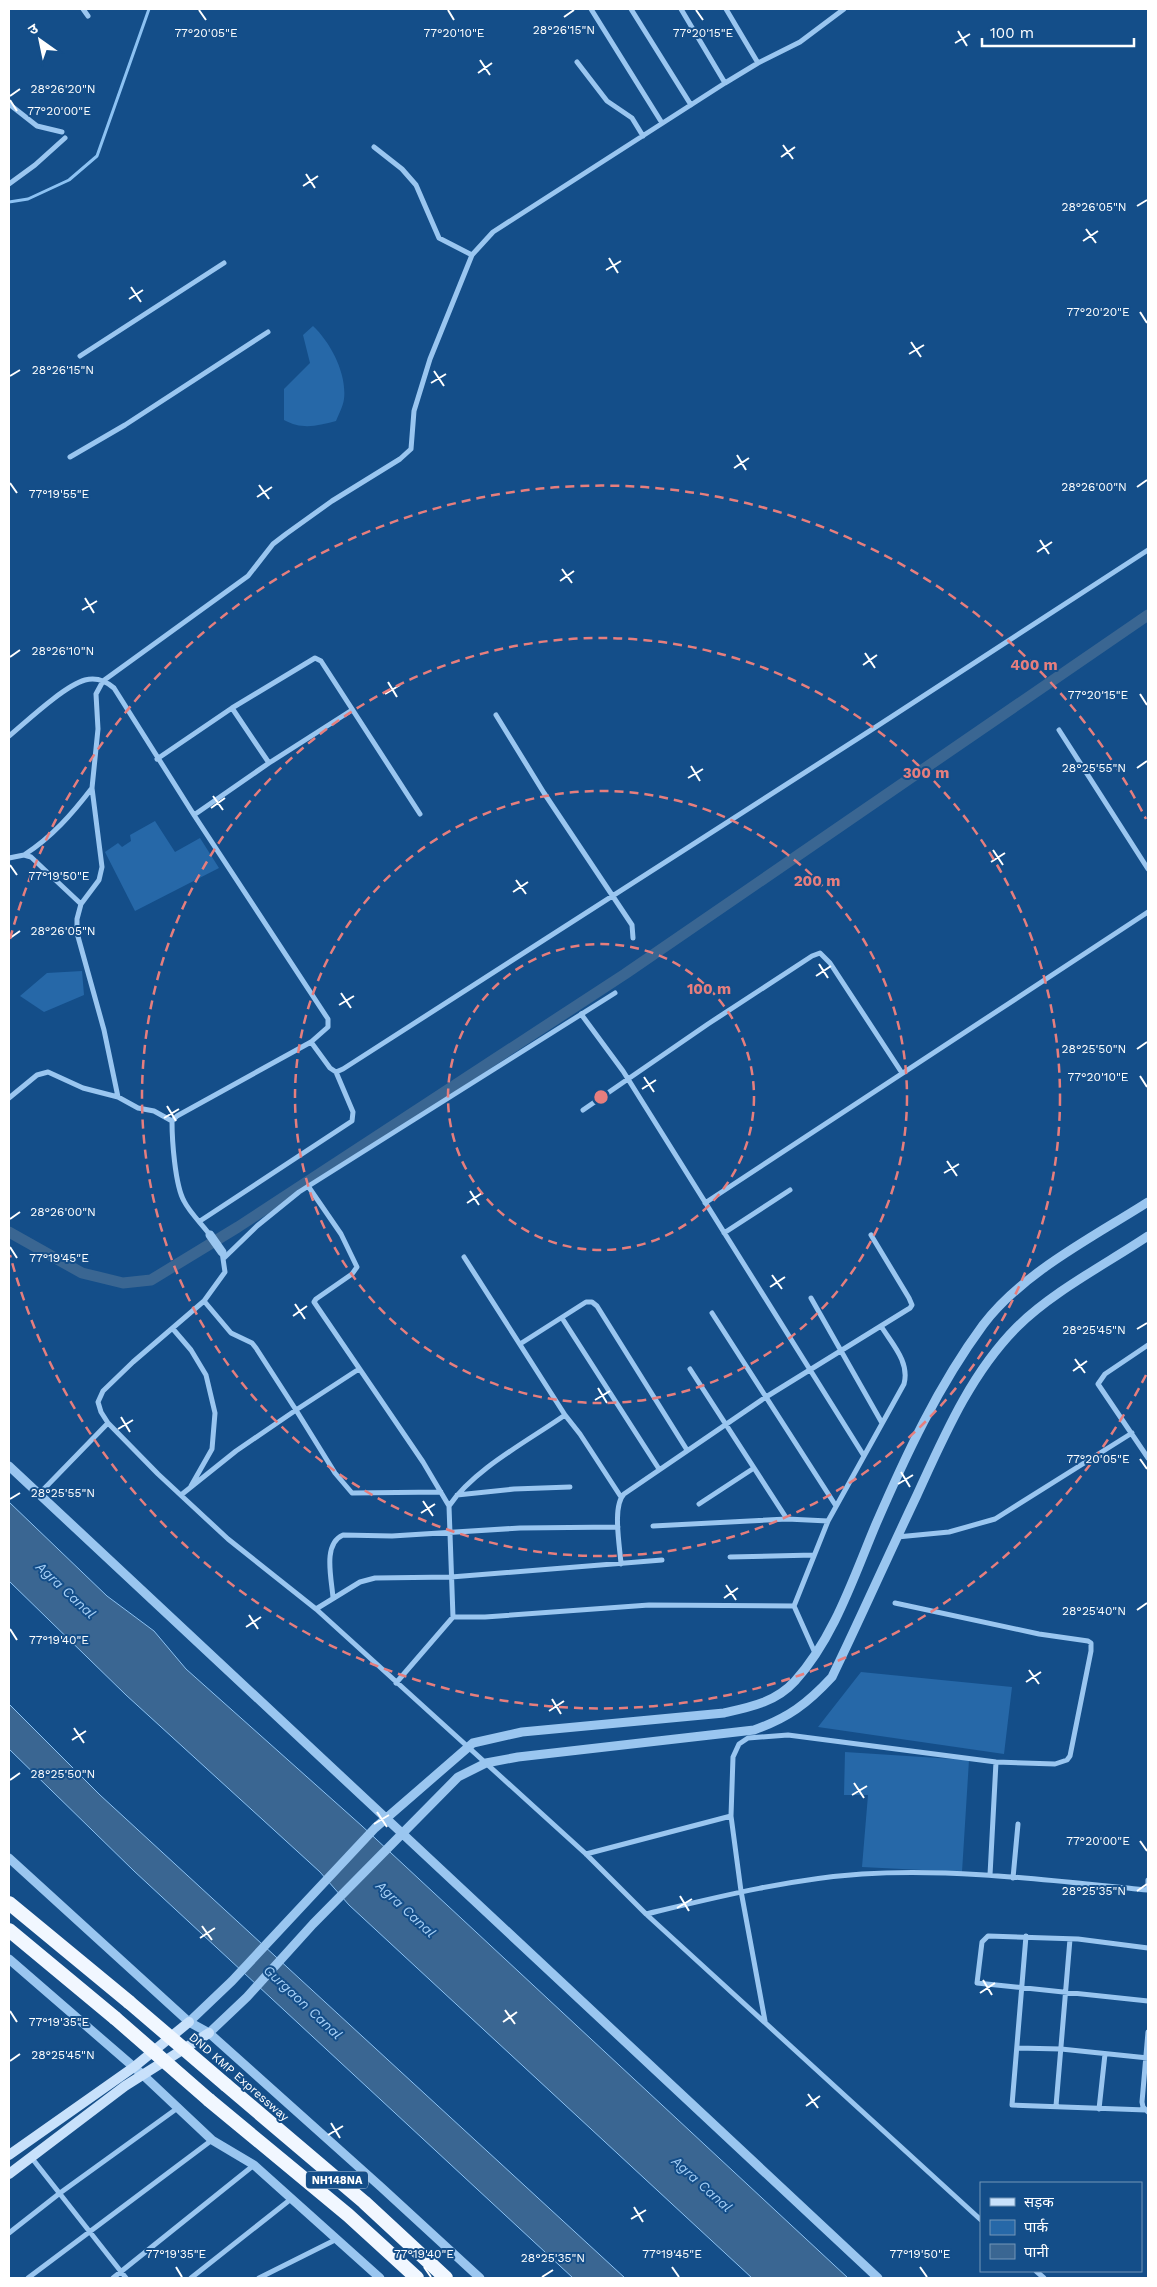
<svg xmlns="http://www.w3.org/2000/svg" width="1157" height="2287" font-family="'Work Sans','Noto Sans Devanagari',sans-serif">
<rect width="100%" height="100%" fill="#144e89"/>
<path fill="#2668a8" d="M313,326C331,343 347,374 344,399C343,406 339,414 336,421C317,426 302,430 284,420V389L310,363L303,335Z
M155,821L175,852L200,838L219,868L135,911L105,852L118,843L122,847L131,841L130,835Z
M82,971L84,995L44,1012L20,996L47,973Z
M861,1672L1012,1687L1004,1754L818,1727Z
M845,1752L969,1760L962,1872L862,1867L868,1795H844Z"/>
<path fill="#3a6692" stroke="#8cc2f3" d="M9,1502L107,1596L154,1631L186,1669L362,1826L848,2278H752L349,1905L320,1872L126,1695L9,1581Z
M9,1704L100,1795L625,2278H573L134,1871L9,1749Z"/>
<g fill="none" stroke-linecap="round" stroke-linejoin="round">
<path stroke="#8cc2f3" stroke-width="3" d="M9,202L28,199L69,180L97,156L149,9"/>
<path stroke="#3a6692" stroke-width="11" d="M9,1232L82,1273L123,1283L151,1280L238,1227L625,974L1148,615"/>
<path stroke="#9ac6f0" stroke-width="5" d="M83,9L88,16
M591,9L662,123
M631,9L691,105
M681,9L725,83
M726,9L758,63
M577,62L607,101L632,118L643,136
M9,104L37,126L62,132
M374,147L402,169L416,185L439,238L472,255
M9,184L35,165L65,138
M80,356L224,263
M70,457L125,425L268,332
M232,708L269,763
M496,715L544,793L632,925L633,938
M1059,730L1148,869
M9,736C27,721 64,686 85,680C96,677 106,681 114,688L194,815L328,1019V1027L311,1042L177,1116L172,1121C172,1140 175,1185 184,1201C190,1213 202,1224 210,1235
M157,759L232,708L315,658L321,661L420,814
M194,815L269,763L352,710
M24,855C52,837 72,814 92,788
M9,858L24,855L31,857L81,904
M581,1014L623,1071L864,1456
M311,1042L330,1068L336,1072L343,1069C611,897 881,725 1148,550
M118,1097L104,1030L77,933V919L81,904L99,880L102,867L92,788L98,729L96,694L103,681L248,576L273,544L286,534L332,501L400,459L411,449L414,411L430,359L472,255L493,232L725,83L758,63L800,42L844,9
M9,1098L37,1075L48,1072L83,1088L118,1097L138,1108L154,1111L172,1121
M583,1110L708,1024L812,956L820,953L830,963L902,1073
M308,1186L341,1234L357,1267L352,1274L316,1299L314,1302L423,1462L449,1506L453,1617L396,1683
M705,1203L1148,912
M200,1221L352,1121L353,1112L336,1072
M724,1233L790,1190
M222,1252L225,1272L204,1301L133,1362L103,1391L98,1402L101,1412L108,1423L158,1474L228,1539L316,1609L586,1854L646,1914L981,2220
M464,1257L565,1415L580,1434L621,1497
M224,1258L257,1226L299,1192L615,993
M811,1298L882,1423
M204,1301L231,1333L252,1343L256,1348L296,1410L359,1369
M712,1313L836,1506
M562,1318L659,1469
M173,1329L191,1350L206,1375L215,1413L212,1449L191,1486
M520,1344L586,1302H592L597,1306L687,1450
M1148,1345L1105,1374L1098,1384L1148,1458
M690,1369L787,1519
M39,1494L108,1423
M181,1495L236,1451L296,1410L335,1473L352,1493L441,1492
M457,1495L514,1489L570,1487
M699,1504L754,1468
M449,1506C474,1469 528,1441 565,1415
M653,1526L787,1519L828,1521
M897,1537L949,1532L995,1519L1132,1433
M730,1557L814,1555
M621,1564C620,1547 612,1506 624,1494L766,1397L910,1308L912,1305L909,1298L871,1235
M333,1598C332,1580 322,1544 343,1535L392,1536L520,1528L618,1527
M316,1609L360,1582L375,1578L451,1577L662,1560
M453,1617H485L649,1605L794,1606
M815,1653L794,1606L828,1521L904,1384C910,1362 892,1344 881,1326
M586,1854L731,1816
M990,1875L996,1762
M1013,1878L1018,1824
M1148,1890V1880
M646,1914C717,1897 789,1879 862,1874C957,1868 1053,1881 1148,1890
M1026,1936L1012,2105L1146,2110
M1148,1948L1078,1939L988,1936L982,1942L977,1983L1148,2001
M765,2021L741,1891L731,1816L733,1757L739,1744L748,1738L788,1735L996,1762L1055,1764L1067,1760L1070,1756L1091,1651V1643L1088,1641L1039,1634L895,1603
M1017,2048L1061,2049L1148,2058
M1056,2106L1070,1939
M1099,2109L1105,2054
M1148,2112L1143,2107L1142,2102L1148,2032
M31,2157L126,2278
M9,2233L60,2193L179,2107
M1036,2271L1044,2278
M28,2278L212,2140
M113,2278L254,2165
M191,2278L291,2199
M259,2278L337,2239"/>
<path stroke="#9ac6f0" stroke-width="9" d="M210,1235L222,1252
M9,1466L878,2278
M9,1858L189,2022L209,2033L381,2187L480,2278
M9,1959L143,2075L212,2140L254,2165L380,2278
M189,2022L232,1981L375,1828L473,1743L522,1732L724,1713C751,1707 776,1702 795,1681C834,1638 854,1576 876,1524C906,1455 938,1386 983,1325C1022,1273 1093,1237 1148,1202
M209,2033L247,1997L313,1924L458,1777L486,1763L518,1757L754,1730C788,1718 807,1704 832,1677C861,1617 888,1556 917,1495C944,1436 971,1373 1017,1327C1052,1292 1106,1264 1148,1236"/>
<path stroke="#c8e1fb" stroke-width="10" d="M9,2155L134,2067L189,2022
M9,2174L125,2086L209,2033"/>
<path stroke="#f1f7ff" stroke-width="14" d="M9,1903L129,2002
M9,1930L115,2018
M226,2085L364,2202L446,2278
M209,2100L348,2215L417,2278"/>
<path stroke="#f1f7ff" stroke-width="14" d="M129,2002L226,2085
M115,2018L209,2100"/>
</g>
<path fill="none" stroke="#fff" stroke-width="2" d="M199,10L206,20M448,10L454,20M696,10L703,20M564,17L574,10M958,31L967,46M955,43L970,34M480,60L490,75M478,73L492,63M10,96L20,89M10,100L17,111M783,145L793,159M781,157L795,147M306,174L315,188M303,186L318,176M1137,206L1147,200M1086,229L1096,243M1083,241L1098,231M609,258L618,273M606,270L621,261M131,287L141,302M129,299L143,290M1140,312L1147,323M911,342L921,357M909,354L924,345M434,371L444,386M10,376L20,370M431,383L446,374M737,455L746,470M734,468L749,458M10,483L17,493M259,485L269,499M1137,487L1147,480M257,497L272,487M1040,540L1049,554M1037,552L1052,542M562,569L572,583M560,581L574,571M85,598L94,613M82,610L97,601M865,653L875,668M10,657L20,650M863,665L877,655M388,682L397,697M385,694L400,685M1140,694L1147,705M691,766L700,781M1137,768L1147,761M688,778L703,769M213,796L223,810M211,808L225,798M993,850L1003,865M991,862L1005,853M10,865L17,875M516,880L526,894M513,892L528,882M10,938L20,931M819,964L828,978M816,976L831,966M341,993L351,1008M339,1005L354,996M1137,1049L1147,1042M1140,1076L1147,1087M644,1077L654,1092M642,1089L656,1080M167,1106L176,1121M164,1118L179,1109M947,1161L957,1176M944,1173L959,1164M470,1191L479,1205M467,1203L482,1193M10,1219L20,1212M10,1247L17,1258M772,1275L782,1289M770,1287L785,1277M295,1304L305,1319M293,1316L307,1306M1137,1329L1147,1323M1075,1359L1085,1373M1073,1371L1087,1361M598,1388L607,1403M595,1400L610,1391M121,1417L130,1432M118,1429L133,1420M1140,1459L1147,1469M901,1472L910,1487M898,1484L913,1475M10,1499L20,1493M423,1501L433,1516M421,1513L435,1504M726,1585L736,1600M724,1598L738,1588M1137,1610L1147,1603M249,1615L258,1629M246,1627L261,1617M10,1629L17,1640M1029,1670L1039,1684M1026,1682L1041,1672M552,1699L561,1714M549,1711L564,1701M74,1728L84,1743M72,1740L86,1731M10,1780L20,1773M854,1783L864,1798M852,1795L867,1786M377,1812L387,1827M374,1824L389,1815M1140,1841L1147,1851M1137,1891L1147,1884M680,1896L689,1911M677,1908L692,1899M202,1926L212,1940M200,1938L215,1928M983,1980L992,1995M980,1993L995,1983M505,2010L515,2024M10,2011L17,2022M503,2022L517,2012M10,2061L20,2054M808,2094L818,2108M806,2106L820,2096M331,2123L340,2138M328,2135L343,2126M634,2207L643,2222M631,2219L646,2210M176,2267L182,2277M424,2267L431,2277M672,2267L679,2277M920,2267L927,2277M542,2277L553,2270"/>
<g fill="none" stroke="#e67e7e" stroke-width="2.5" stroke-dasharray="9 6">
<circle cx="601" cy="1097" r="153"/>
<circle cx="601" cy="1097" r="306"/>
<circle cx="601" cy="1097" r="459"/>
<path d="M1146 1375A612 612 0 0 1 10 1255M10 939A612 612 0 0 1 1146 819"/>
</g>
<g text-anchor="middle" stroke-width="4" stroke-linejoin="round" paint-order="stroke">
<rect fill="#144e89" stroke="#b8cadc" stroke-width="1" x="306" y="2171.5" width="62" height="17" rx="4"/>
<g font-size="11" font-weight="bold" fill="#fff">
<text x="337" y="2184">NH148NA</text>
</g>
<g font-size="12" fill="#fff" stroke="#144e89">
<text transform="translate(239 2077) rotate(41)" y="4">DND KMP Expressway</text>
</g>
<g font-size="14" font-style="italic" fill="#a6d0f7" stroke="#144e89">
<text transform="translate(66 1590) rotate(43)" y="5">Agra Canal</text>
<text transform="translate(406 1909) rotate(43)" y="5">Agra Canal</text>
<text transform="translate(303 2002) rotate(43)" y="5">Gurgaon Canal</text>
<text transform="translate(702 2184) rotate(42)" y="5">Agra Canal</text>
</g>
</g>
<g font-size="12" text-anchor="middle" fill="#fff" stroke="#144e89" stroke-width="4" stroke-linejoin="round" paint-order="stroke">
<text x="564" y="34">28°26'15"N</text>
<text x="206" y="37">77°20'05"E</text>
<text x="454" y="37">77°20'10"E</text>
<text x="703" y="37">77°20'15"E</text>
<text x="63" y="93">28°26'20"N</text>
<text x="59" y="115">77°20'00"E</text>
<text x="1094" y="211">28°26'05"N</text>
<text x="1098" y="316">77°20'20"E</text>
<text x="63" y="374">28°26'15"N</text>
<text x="1094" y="491">28°26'00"N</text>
<text x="59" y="498">77°19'55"E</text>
<text x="63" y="655">28°26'10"N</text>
<text x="1098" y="699">77°20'15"E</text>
<text x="1094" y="772">28°25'55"N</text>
<text x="59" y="880">77°19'50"E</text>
<text x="63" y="935">28°26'05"N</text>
<text x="1094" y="1053">28°25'50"N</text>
<text x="1098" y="1081">77°20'10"E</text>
<text x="63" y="1216">28°26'00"N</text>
<text x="59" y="1262">77°19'45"E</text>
<text x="1094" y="1334">28°25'45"N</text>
<text x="1098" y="1463">77°20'05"E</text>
<text x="63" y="1497">28°25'55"N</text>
<text x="1094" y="1615">28°25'40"N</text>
<text x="59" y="1644">77°19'40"E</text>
<text x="63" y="1778">28°25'50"N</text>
<text x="1098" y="1845">77°20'00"E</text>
<text x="1094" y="1895">28°25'35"N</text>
<text x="59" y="2026">77°19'35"E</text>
<text x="63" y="2059">28°25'45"N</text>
<text x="176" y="2258">77°19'35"E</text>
<text x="424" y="2258">77°19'40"E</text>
<text x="672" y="2258">77°19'45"E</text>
<text x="920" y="2258">77°19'50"E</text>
<text x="553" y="2262">28°25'35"N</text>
</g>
<circle cx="601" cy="1097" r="8" fill="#e67e7e" stroke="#144e89" stroke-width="2.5"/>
<g font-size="15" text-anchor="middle" font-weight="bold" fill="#e67e7e" stroke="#144e89" stroke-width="4" stroke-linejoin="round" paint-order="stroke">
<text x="1034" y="670">400 m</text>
<text x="926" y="778">300 m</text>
<text x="817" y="886">200 m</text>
<text x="709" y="994">100 m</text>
</g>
<rect width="1157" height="2287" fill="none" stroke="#ffffff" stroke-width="20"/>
<rect x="980" y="2182" width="162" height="90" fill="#144e89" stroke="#7295b8"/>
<rect x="990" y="2198" width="25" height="8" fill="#c8e1fb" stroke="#7295b8"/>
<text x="1024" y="2207" font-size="15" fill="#ffffff">सड़क</text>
<rect x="990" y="2220" width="25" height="15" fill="#2668a8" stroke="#7295b8"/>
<text x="1024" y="2232" font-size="15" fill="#ffffff">पार्क</text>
<rect x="990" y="2244" width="25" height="15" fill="#3a6692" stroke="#7295b8"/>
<text x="1024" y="2257" font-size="15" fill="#ffffff">पानी</text>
<g transform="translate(40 40) rotate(327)" stroke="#144e89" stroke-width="4" paint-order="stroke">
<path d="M0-4L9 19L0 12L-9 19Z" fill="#ffffff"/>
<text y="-8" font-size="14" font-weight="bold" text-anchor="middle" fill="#ffffff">उ</text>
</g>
<path d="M982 38v8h152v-8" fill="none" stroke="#ffffff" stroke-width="2.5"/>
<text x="990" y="38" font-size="15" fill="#ffffff" stroke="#144e89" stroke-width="4" paint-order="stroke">100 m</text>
</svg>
